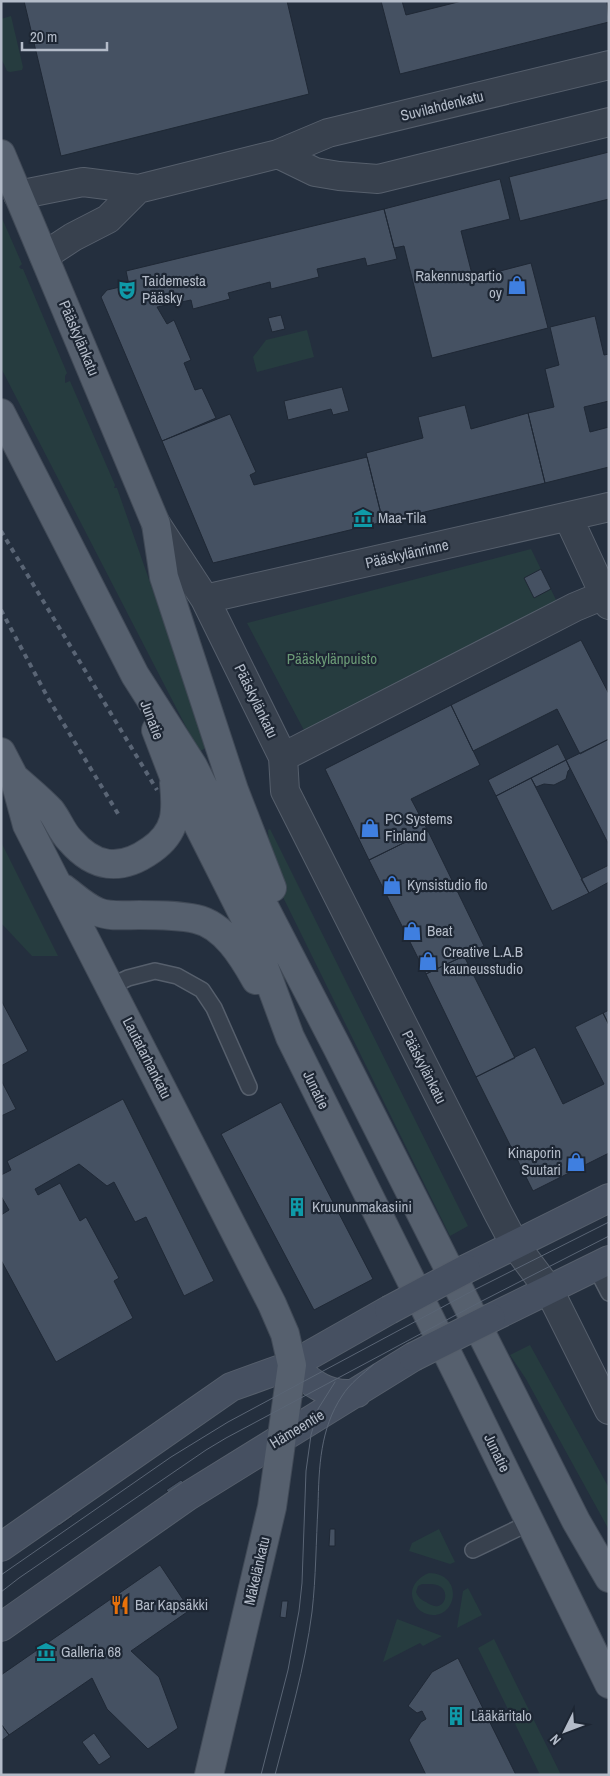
<svg xmlns="http://www.w3.org/2000/svg" width="610" height="1776" font-family="'Archivo Narrow',sans-serif">
<rect width="100%" height="100%" fill="#242f3e"/>
<path fill="#263c3f" fill-rule="evenodd" d="M11,16L23,67L22,70L10,72L7,71L1,58V19Z
M1,216L22,264L19,267L21,269H23L67,373L65,376V383L70,381L115,485L114,488H117L204,737L207,747L199,752L1,368Z
M307,330L314,357L257,372L253,357L266,340Z
M531,549L559,606L306,734L247,623Z
M270,829L468,1226L450,1236L278,887L270,863L268,830Z
M1,842L58,956H32L1,923Z
M530,1345L609,1488V1530L526,1379L510,1355Z
M439,1529L455,1562L450,1564L409,1551L412,1543Z
M429,1573C466,1574 456,1622 427,1614C421,1612 417,1609 415,1604C407,1590 416,1578 429,1573ZM422,1584C428,1584 436,1583 441,1587C448,1592 446,1604 438,1606C434,1607 429,1604 426,1602C421,1600 418,1597 416,1592L418,1586Z
M468,1588L482,1615L457,1628L463,1591Z
M397,1619L442,1636L423,1646L420,1643L383,1662Z
M494,1639L561,1775H540L478,1648Z"/>
<path fill="#455162" stroke="#1f2835" d="M24,1H287L309,94L61,156Z
M381,1H402L406,15L462,1H607L609,22L400,74Z
M609,152V199L520,221L509,177Z
M500,179L510,219L461,231L473,278L531,263L548,328L432,358L404,246L394,248L384,209Z
M384,209L397,259L367,266L365,258L317,269L319,277L271,289L270,282L228,293L230,299L193,309L191,300L157,307L167,324L174,320L191,360L184,363L195,390L202,388L216,418L162,441L101,297L107,290L129,285L126,271Z
M281,315L285,329L272,332L268,318Z
M595,316L604,355L609,354V401L584,407L590,432L609,427V467L545,483L528,413L554,407L545,369L559,365L550,327Z
M342,387L349,411L333,415L331,409L288,420L284,401Z
M465,405L471,429L528,413L545,483L383,522L366,453L423,438L418,417Z
M230,414L256,472L250,475L254,485L367,457L383,522L213,563L162,441Z
M541,569L551,589L534,598L524,578Z
M581,640L609,694V739L580,754L557,709L473,751L451,705Z
M451,705L480,765L411,799L428,831L369,860L325,769Z
M609,739V845L566,760Z
M558,744L566,760L496,796L488,780Z
M566,760L570,769L568,771L566,779L554,785L544,784L536,787L531,778Z
M531,778L589,893L552,911L496,796Z
M428,831L484,946L426,974L369,860Z
M609,865V882L589,893L581,879Z
M464,956L515,1058L476,1077L426,974Z
M1,1000L28,1051L1,1066Z
M609,1010V1025L603,1013Z
M603,1013L609,1025V1153L533,1191L476,1077L535,1047L563,1104L604,1084L575,1027Z
M1,1080L16,1109L1,1116Z
M123,1099L214,1281L184,1296L146,1217L135,1222L114,1182L107,1186L79,1164L35,1189L38,1195L60,1183L80,1221L86,1217L119,1278L114,1281L133,1318L56,1362L1,1260V1215L9,1210L1,1196V1175L11,1170L7,1161Z
M281,1102L373,1279L314,1310L221,1134Z
M181,1480L184,1483L169,1493L166,1490Z
M71,1513L73,1516L59,1526L57,1522Z
M330,1529H335V1546H329Z
M160,1565L190,1610L131,1651L159,1677L178,1728L148,1749L107,1709L92,1678L9,1735L1,1724V1675Z
M282,1601H288L286,1618L280,1617Z
M458,1658L516,1775H426L409,1740L421,1722L426,1719L422,1711L417,1713L408,1706L432,1672Z
M1,1724L9,1735L1,1741Z
M94,1733L111,1757L99,1765L82,1742Z"/>
<g fill="none" stroke-linecap="round" stroke-linejoin="round">
<g stroke="#565f6c" stroke-width="18">
<path id="lane" d="M111,986L128,978L155,971L177,976L202,990L214,1008L249,1087
M595,1266L609,1293
M473,1550L531,1522"/>
</g>
<g stroke="#565f6c" stroke-width="30">
<path id="street" d="M278,154L315,172L339,176L378,179L609,122
M138,189L278,154L328,133L609,65
M18,195L83,182L138,189L108,219L73,237L44,256
M568,517L609,605
M156,524L205,599L283,757L285,791L498,1213L515,1245L549,1290L609,1410
M205,599L609,507
M283,757L575,607L604,595"/>
</g>
<g stroke="#565f6c" stroke-width="30">
<path id="secondary" d="M466,1269L609,1198
M491,1318L609,1260
M292,1365C310,1383 330,1398 357,1393
M1,1547L231,1387L292,1365L389,1310
M1,1627L188,1496L413,1357"/>
</g>
<g stroke="#414a57" stroke-width="30">
<path id="primary" d="M1,154L156,524L164,577L234,790L272,888
M1,413L135,675L193,766L254,887L337,1047L576,1521L609,1578
M156,730L174,777L249,926L290,1037L464,1387L609,1684
M1,752L14,777L27,825L272,1304L285,1334L292,1365L272,1507L209,1775
M14,777C26,788 40,799 51,811C58,820 62,832 70,840C94,868 120,872 151,850C177,832 177,812 174,783
M63,888C74,896 85,907 98,912C110,917 126,915 139,915C158,915 178,915 196,919C224,925 243,957 256,980"/>
</g>
<use href="#lane" stroke="#38414e" stroke-width="15"/>
<use href="#street" stroke="#38414e" stroke-width="28"/>
<use href="#secondary" stroke="#465061" stroke-width="28"/>
<use href="#primary" stroke="#56606e" stroke-width="28"/>
<path stroke="#5a6575" stroke-width="1" d="M1,1575L171,1457L228,1422L476,1289L609,1222
M1,1592L19,1578L206,1450L226,1438L482,1301L609,1236
M261,1775L288,1670L299,1611L302,1583L306,1471L311,1435L318,1409L335,1382
M275,1775C289,1721 305,1667 312,1612C316,1577 316,1541 318,1506C319,1467 320,1429 342,1396C350,1383 363,1374 374,1364"/>
<path stroke="#5a6575" stroke-width="4" stroke-dasharray="5 5" stroke-linecap="butt" d="M1,531L157,790
M1,610L48,698L120,817"/>
<g stroke="#565f6c" stroke-width="30" stroke-linecap="butt">
<path id="secondary-bridge" d="M389,1310L466,1269
M413,1357L491,1318"/>
</g>
<use href="#secondary-bridge" stroke="#465061" stroke-width="28"/>
</g>
<defs>
<g id="shop-bare" transform="scale(1.5)"><path d="M-5-2.5h2.3a2.7 3.5 0 0 1 5.4 0H5L5.5 6h-11ZM-1.5-2.5h3a1.5 2.3 0 0 0-3 0Z" fill="#3f7fe0" stroke="#1d2633" stroke-width="2.5" paint-order="stroke"/></g>
<g id="theatre-bare" transform="scale(1.5)"><path d="M-5-5.5Q0-4 5-5.5V0Q5 5 0 6Q-5 5-5 0ZM-3.3-2.5H-1v1.5H-3.3ZM1-2.5H3.3v1.5H1ZM-2.8 1Q0 5.5 2.8 1Z" fill="#0f9aa8" stroke="#1d2633" stroke-width="2.5" paint-order="stroke"/></g>
<g id="museum-bare" transform="scale(1.5)"><path d="M0-6L6-3V-2H-6V-3ZM-5-1h2V3h-2ZM-1-1h2V3h-2ZM3-1h2V3H3ZM-6 4H6V6H-6Z" fill="#0f9aa8" stroke="#1d2633" stroke-width="2.5" paint-order="stroke"/></g>
<g id="building-bare" transform="scale(1.5)"><path d="M-4-6H4V6H1V3H-1V6H-4ZM-2.5-4.3h1.7v1.8h-1.7ZM.8-4.3h1.7v1.8H.8ZM-2.5-1h1.7V.8h-1.7ZM.8-1h1.7V.8H.8Z" fill="#0f9aa8" stroke="#1d2633" stroke-width="2.5" paint-order="stroke"/></g>
<g id="restaurant-bare" transform="scale(1.5)"><path d="M-5-6h1v4h1v-4h1v4h1v-4h1v5L-1.5 .5V6h-2V.5L-5-1ZM5-6V6H3V1.5H1.5Q1.5-4 5-6Z" fill="#e8710a" stroke="#1d2633" stroke-width="2.5" paint-order="stroke"/></g>
</defs>
<g fill-rule="evenodd">
<use href="#shop-bare" x="517" y="285"/>
<use href="#theatre-bare" x="127" y="290"/>
<use href="#museum-bare" x="363" y="518"/>
<use href="#shop-bare" x="370" y="828"/>
<use href="#shop-bare" x="392" y="885"/>
<use href="#shop-bare" x="412" y="931"/>
<use href="#shop-bare" x="428" y="961"/>
<use href="#shop-bare" x="576" y="1162"/>
<use href="#building-bare" x="297" y="1207"/>
<use href="#restaurant-bare" x="120" y="1605"/>
<use href="#museum-bare" x="46" y="1652"/>
<use href="#building-bare" x="456" y="1716"/>
</g>
<g text-anchor="middle" stroke-width="4.5" stroke-linejoin="round" paint-order="stroke">
<g font-size="15" fill="#b4bcc9" stroke="#1d2633">
<text transform="translate(442 106) rotate(-14)" y="5">Suvilahdenkatu</text>
<text transform="translate(79 338) rotate(67)" y="5">Pääskylänkatu</text>
<text transform="translate(407 554) rotate(-13)" y="5">Pääskylänrinne</text>
<text transform="translate(256 701) rotate(64)" y="5">Pääskylänkatu</text>
<text transform="translate(152 720) rotate(69)" y="5">Junatie</text>
<text transform="translate(147 1058) rotate(63)" y="5">Lautatarhankatu</text>
<text transform="translate(424 1067) rotate(63)" y="5">Pääskylänkatu</text>
<text transform="translate(316 1090) rotate(64)" y="5">Junatie</text>
<text transform="translate(297 1429) rotate(-31)" y="5">Hämeentie</text>
<text transform="translate(497 1453) rotate(64)" y="5">Junatie</text>
<text transform="translate(257 1571) rotate(-77)" y="5">Mäkelänkatu</text>
</g>
<g font-size="15" fill="#b4bcc9" stroke="#1d2633" text-anchor="start">
<text x="502" y="281" text-anchor="end">Rakennuspartio<tspan x="502" dy="17">oy</tspan></text>
<text x="142" y="286">Taidemesta<tspan x="142" dy="17">Pääsky</tspan></text>
<text x="378" y="523">Maa-Tila</text>
<text x="385" y="824">PC Systems<tspan x="385" dy="17">Finland</tspan></text>
<text x="407" y="890">Kynsistudio flo</text>
<text x="427" y="936">Beat</text>
<text x="443" y="957">Creative L.A.B<tspan x="443" dy="17">kauneusstudio</tspan></text>
<text x="561" y="1158" text-anchor="end">Kinaporin<tspan x="561" dy="17">Suutari</tspan></text>
<text x="312" y="1212">Kruununmakasiini</text>
<text x="135" y="1610">Bar Kapsäkki</text>
<text x="61" y="1657">Galleria 68</text>
<text x="471" y="1721">Lääkäritalo</text>
</g>
<g font-size="15" fill="#6b9a76" stroke="#1d2633">
<text x="332" y="664">Pääskylänpuisto</text>
</g>
</g>
<rect width="610" height="1776" fill="none" stroke="#b4bcc9" stroke-width="5"/>
<g transform="translate(565 1731) rotate(228)" stroke="#1d2633" stroke-width="4" paint-order="stroke">
<path d="M0-4L9 19L0 12L-9 19Z" fill="#b4bcc9"/>
<text y="-8" font-size="14" font-weight="bold" text-anchor="middle" fill="#b4bcc9">N</text>
</g>
<path d="M22 42v8h85v-8" fill="none" stroke="#b4bcc9" stroke-width="2.5"/>
<text x="30" y="42" font-size="15" fill="#b4bcc9" stroke="#1d2633" stroke-width="4" paint-order="stroke">20 m</text>
</svg>
